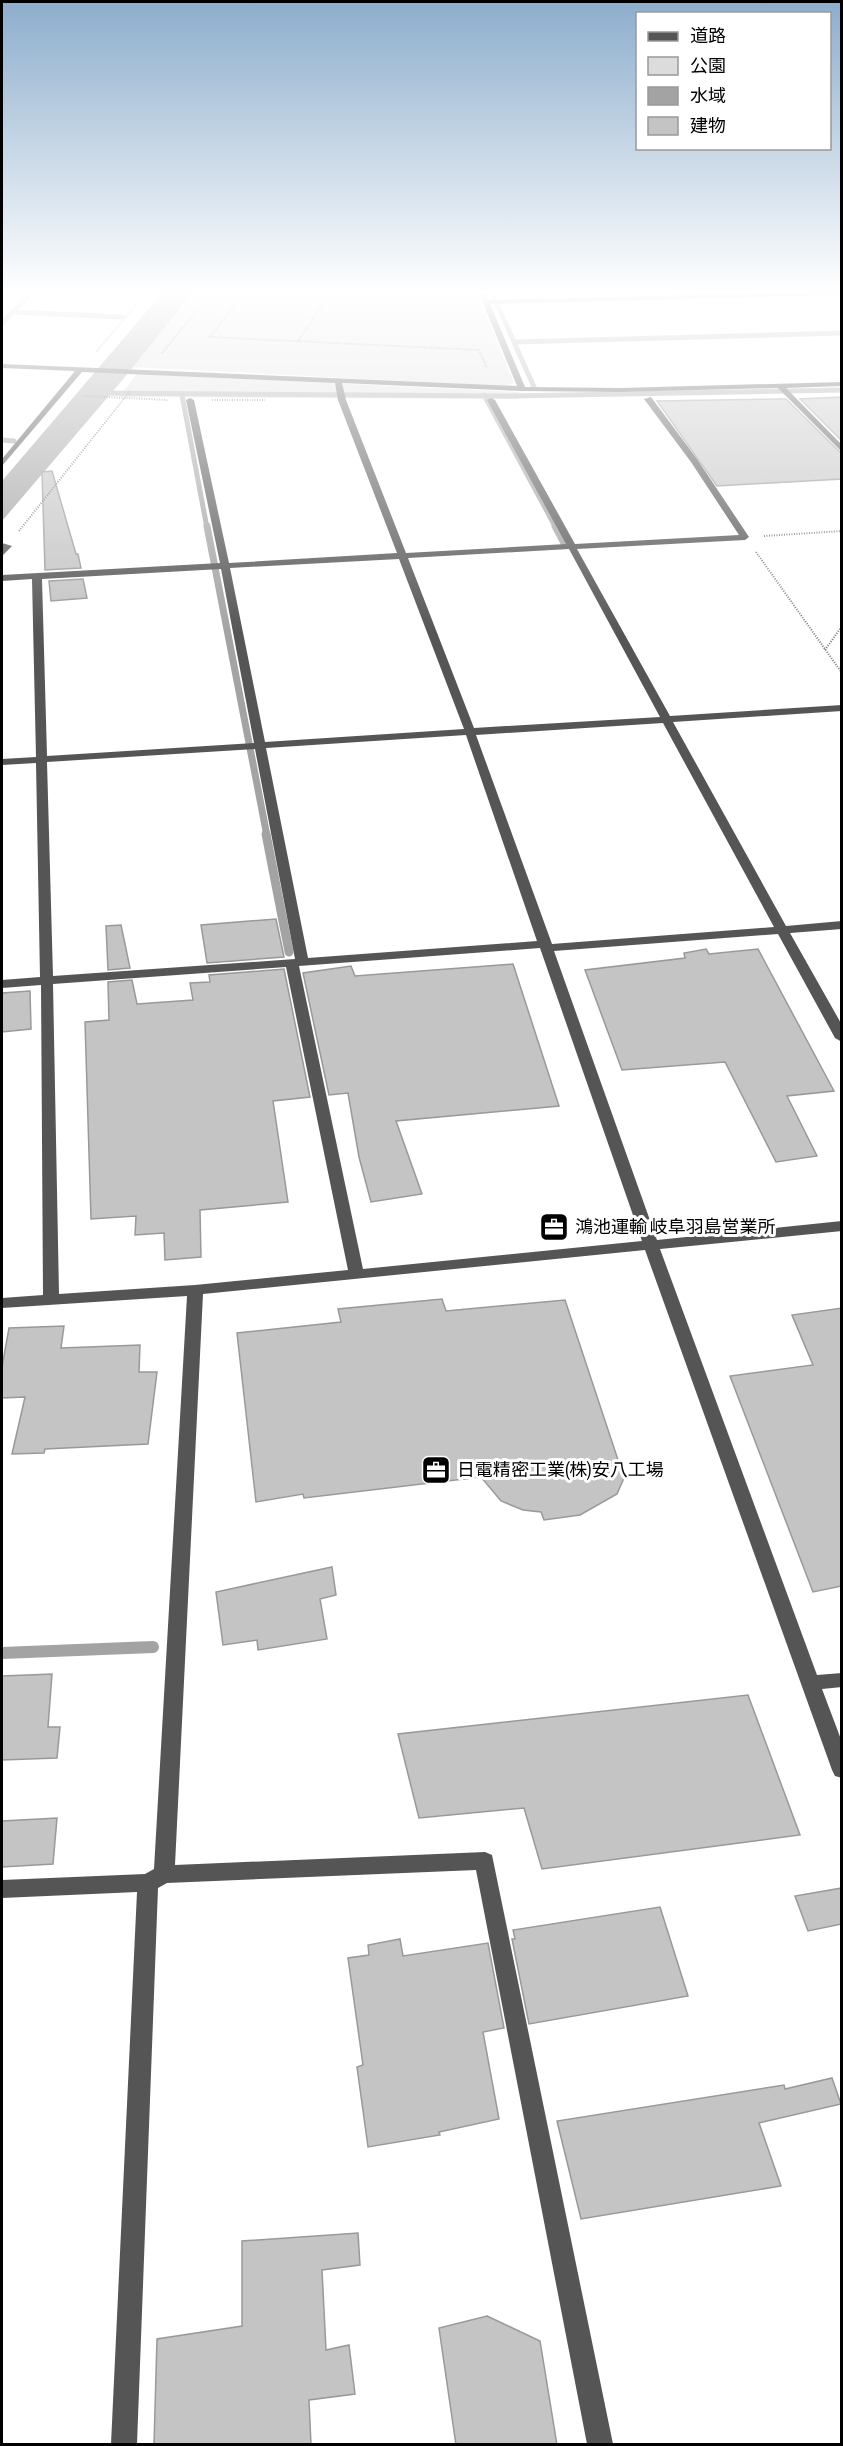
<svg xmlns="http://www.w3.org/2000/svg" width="843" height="2446" font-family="'Asap Condensed','Noto Sans JP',sans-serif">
<rect width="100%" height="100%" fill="#fff"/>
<path fill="#dcdcdc" d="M196,291H476L514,383L504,386L131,367Z
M137,374L519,392V399L119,397Z"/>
<path fill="#a3a3a3" d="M164,291H194L125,377L2,521V481Z"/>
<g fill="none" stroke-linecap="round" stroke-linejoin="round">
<path stroke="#a3a3a3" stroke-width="5" d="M33,291L13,312L122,317
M491,291L495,299
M497,304L534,387
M2,323L13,312
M514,342L842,333
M98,393L510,396L842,390
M182,395L207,528
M484,395L556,528
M2,440L14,441"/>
<path stroke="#a3a3a3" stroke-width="7" d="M207,526L267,836
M555,526L564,543"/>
<path stroke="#a3a3a3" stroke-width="9" d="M266,834L289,952"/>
<path stroke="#a3a3a3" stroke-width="12" d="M2,1653L153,1647"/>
</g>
<path fill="#c4c4c4" stroke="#999" stroke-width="1.5" d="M842,397V441L800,399Z
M780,399H786L842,454V479L717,486L657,401Z
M52,471L76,554H78L81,568L45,570L42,472Z
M83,579L87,598L51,601L49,581Z
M276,919L284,957L207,963L201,925Z
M121,925L130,968L108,970L106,926Z
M706,949L709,954L758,949L834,1091L787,1096L817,1156L776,1162L725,1062L622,1070L585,970L685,958L684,953Z
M513,964L559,1106L396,1121L422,1194L371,1202L359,1157L348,1093L329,1095L303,973L351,966L355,976Z
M284,969L310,1097L273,1101L288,1202L200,1210L201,1257L165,1260L164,1233L135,1235L136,1216L91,1219L85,1022L109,1020L108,982L132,980L137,1004L193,1000L190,983L210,982L209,975Z
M30,991L31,1029L2,1032V993Z
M442,1299L446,1311L565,1300L624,1478L617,1494L580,1515L544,1520L541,1512L523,1510L501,1501L481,1477L304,1498L303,1494L256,1502L237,1333L341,1322L338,1309Z
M842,1308V1586L813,1592L730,1376L813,1365L792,1315Z
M64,1326L61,1348L140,1345L139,1372H157L148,1444L45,1449L44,1453L12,1454L25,1397L2,1398V1367L9,1328Z
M332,1567L336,1595L320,1599L327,1639L258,1650L257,1640L223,1645L216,1592Z
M52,1674L48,1727H60L57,1758L2,1760V1676Z
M748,1695L800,1835L542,1869L524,1808L419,1818L398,1734Z
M57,1818L53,1864L2,1867V1821Z
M842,1888V1924L808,1931L795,1896Z
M660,1907L688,1996L529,2024L512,1939H515L513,1930Z
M400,1939L403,1956L488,1943L504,2028L483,2032L499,2119L439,2132L440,2135L368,2147L357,2067L363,2065L348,1958L369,1955L368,1945Z
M832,2078L841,2104L759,2123L781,2186L581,2219L557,2121L784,2085L785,2089Z
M358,2233L360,2265L322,2270L326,2350L349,2345L355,2394L309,2400L311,2445H154L157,2339L242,2326V2241Z
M487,2316L540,2341L557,2445H456L439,2328Z"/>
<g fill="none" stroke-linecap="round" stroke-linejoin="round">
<path stroke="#777" stroke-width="2" stroke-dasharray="1 1.5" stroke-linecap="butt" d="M246,291L210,337L479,350L487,368
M298,341L332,291
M97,351L148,291
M162,353L213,291
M84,396L169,400
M212,400H265
M19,531L130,391
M764,536L842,531
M756,552L842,673
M825,650L842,626"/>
<path fill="#555" fill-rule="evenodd" d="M478,291H484L488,300L842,291V295L490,304L525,387L620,388L842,382V386L786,388L842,445V452L778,388L620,392L522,391L342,383L346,400L406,553L566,544L487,400L491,398L495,400L575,544L739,535L691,462L644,399L651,397L697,459L749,537L745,540L577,549L670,716L842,705V711L673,722L786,926L842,921V929L790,933L842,1025V1042L835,1038L778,934L554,951L657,1240L842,1221V1231L660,1249L817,1675L842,1673V1687L822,1689L842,1742V1778L835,1776L832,1770L645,1250L203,1294L175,1865L485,1852L492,1855L613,2444H587L476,1870L167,1883L158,1888L137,2444H111L137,1892L2,1898V1880L145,1874L154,1869L187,1296L2,1308V1298L43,1295L41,985L2,988V980L40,977L36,763L2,765V759L36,757L32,579L2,581V575L220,563L186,400L190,398L194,400L229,563L397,553L338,400L335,383L82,372L2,466V459L75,371L2,368V364L517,386ZM569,549L660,717L474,728L408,558ZM399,559L464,729L265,742L230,568ZM221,569L254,743L47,756L42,579ZM663,723L774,927L552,944L476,735ZM466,735L537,941L308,958L266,748ZM255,749L295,959L53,976L47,762ZM540,948L642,1241L363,1269L299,966ZM286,967L348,1270L195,1285L59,1294L53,984Z
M2,543L12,546L2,556Z"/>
</g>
<linearGradient id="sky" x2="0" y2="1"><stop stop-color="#8cadcc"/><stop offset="0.46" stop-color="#fff"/><stop offset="1" stop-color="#fff" stop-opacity="0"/></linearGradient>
<rect width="843" height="634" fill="url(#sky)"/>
<defs>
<g id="office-square" transform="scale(1.5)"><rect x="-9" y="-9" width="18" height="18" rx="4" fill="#000" stroke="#fff"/><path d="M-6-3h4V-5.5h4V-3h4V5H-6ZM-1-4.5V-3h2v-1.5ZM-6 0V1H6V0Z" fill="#fff"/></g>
</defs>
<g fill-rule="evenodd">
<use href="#office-square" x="554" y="1227"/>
<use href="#office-square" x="436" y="1470"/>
</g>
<g text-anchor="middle" stroke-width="6" stroke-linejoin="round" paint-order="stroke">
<g font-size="18" fill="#000" stroke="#fff" text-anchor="start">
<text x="575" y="1233">鴻池運輸 岐阜羽島営業所</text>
<text x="457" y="1476">日電精密工業(株)安八工場</text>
</g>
</g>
<rect width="843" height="2446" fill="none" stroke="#000000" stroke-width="6"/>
<rect x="636" y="12" width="195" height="138" fill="#ffffff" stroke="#999999" stroke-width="1.5"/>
<rect x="648" y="32" width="30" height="9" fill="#555555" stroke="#999999" stroke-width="1.5"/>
<text x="690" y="42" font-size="18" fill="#000000">道路</text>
<rect x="648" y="57" width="30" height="18" fill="#dcdcdc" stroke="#999999" stroke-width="1.5"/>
<text x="690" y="72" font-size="18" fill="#000000">公園</text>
<rect x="648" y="87" width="30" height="18" fill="#a3a3a3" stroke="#999999" stroke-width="1.5"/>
<text x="690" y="102" font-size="18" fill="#000000">水域</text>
<rect x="648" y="117" width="30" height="18" fill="#c4c4c4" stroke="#999999" stroke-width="1.5"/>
<text x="690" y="132" font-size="18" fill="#000000">建物</text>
</svg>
